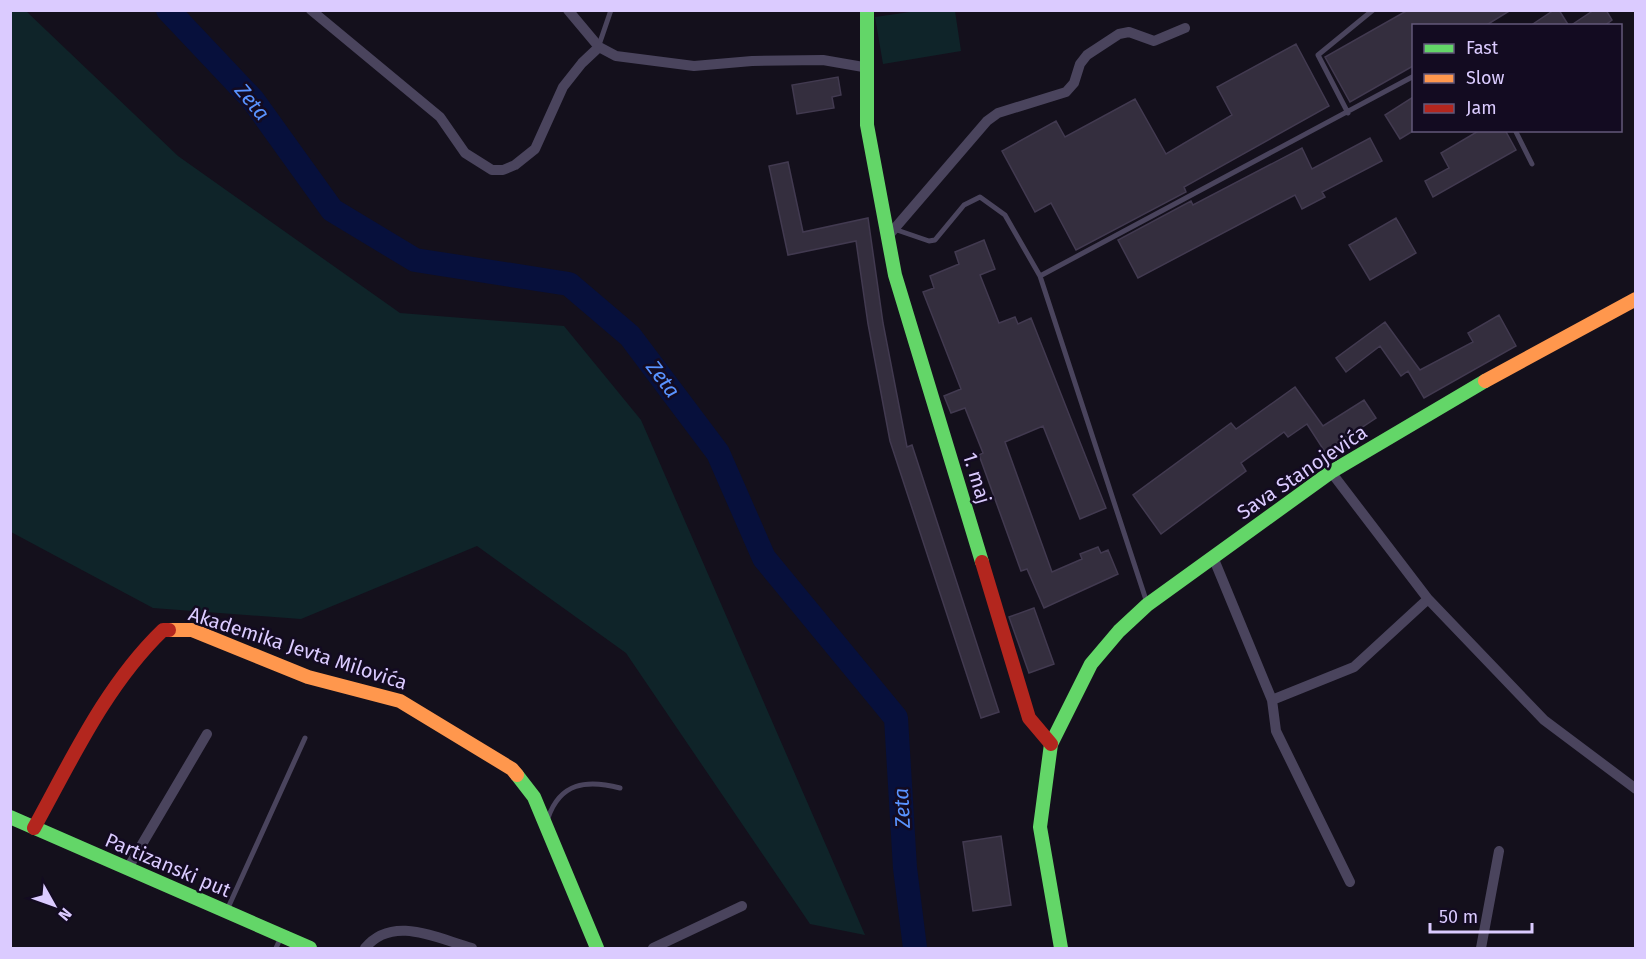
<svg xmlns="http://www.w3.org/2000/svg" width="1646" height="959" font-family="'Fira Sans',sans-serif">
<rect width="100%" height="100%" fill="#14101c"/>
<path fill="#0f2429" d="M10,11H26L178,156L400,313L564,326L641,420L865,935L810,924L626,653L477,546L301,619L153,608L11,532Z
M917,11H955L961,51L883,64L875,17Z"/>
<g fill="none" stroke-linecap="round" stroke-linejoin="round">
<path stroke="#07103c" stroke-width="24" d="M168,10L253,100L332,210L415,260L569,284L630,336L718,453L764,558L896,718L905,868L915,948"/>
</g>
<path fill="#342e3e" stroke="#423a50" stroke-width="1.5" d="M1408,10H1511L1485,26H1413V66L1350,102L1325,57Z
M1554,10H1559L1569,26H1530Z
M1594,10H1606L1612,20L1604,26H1570Z
M1296,44L1329,106L1184,187L1186,192L1076,250L1051,203L1035,212L1002,151L1056,121L1065,137L1135,99L1166,154L1232,115L1217,87Z
M838,77L841,95L832,97L834,108L797,114L792,85Z
M1413,97V131L1400,139L1385,115Z
M1480,130H1505L1516,150L1433,197L1425,181L1449,168L1441,153Z
M1370,138L1382,161L1322,192L1325,197L1302,209L1295,195L1138,278L1118,240L1191,201L1193,205L1302,148L1312,169Z
M788,162L803,232L868,218L883,323L907,447L912,445L999,712L981,718L890,441L868,324L856,241L788,255L769,166Z
M1396,218L1416,253L1370,280L1349,245Z
M984,240L995,269L980,275L999,323L1015,317L1018,324L1031,318L1106,508L1080,519L1043,426L1005,442L1052,572L1082,559L1080,554L1098,547L1101,553L1108,550L1118,574L1044,608L1027,569L1021,571L979,455L983,453L965,408L951,413L944,396L961,389L923,292L934,288L930,276L959,264L955,252Z
M1499,315L1516,346L1424,398L1408,371L1401,376L1380,346L1346,372L1336,358L1385,322L1420,370L1473,342L1468,333Z
M1295,387L1323,426L1364,400L1376,418L1325,452L1307,424L1288,437L1284,432L1241,463L1246,471L1161,534L1133,495L1231,423L1236,429Z
M1034,608L1054,664L1029,673L1009,617Z
M1001,836L1011,905L973,911L963,842Z"/>
<g fill="none" stroke-linecap="round" stroke-linejoin="round">
<path stroke="#4a445d" stroke-width="5" d="M599,45L611,10
M1348,113L1318,55L1373,10
M1515,130L1532,164
M894,229L929,241L935,240L964,205L980,197L1005,215L1040,276
M1147,603L1040,276L1414,76
M548,818C560,783 586,779 620,788
M227,910L305,738
M276,948L281,937"/>
<path stroke="#4a445d" stroke-width="10" d="M311,10L440,117L465,153L492,170H503L515,165L535,149L563,87L582,63L599,47
M568,10L599,47L616,56L694,66L752,61L823,60L869,68
M889,235L987,121L998,113L1066,92L1074,83L1080,64L1087,55L1119,34L1129,32L1154,41L1185,28
M1331,472L1428,599L1544,720L1636,789
M1213,557L1272,700L1276,731L1350,882
M1272,700L1354,667L1428,599
M128,868L207,734
M365,948C393,914 438,939 472,948
M653,948L742,906
M1481,948L1499,851"/>
<path stroke="#63d668" stroke-width="14" d="M867,10V125L895,275L982,562
M517,775L534,797L597,948
M10,817L310,948
M1061,948L1040,827L1051,744L1091,664L1119,631L1147,605L1331,472L1485,381"/>
<path stroke="#ff974d" stroke-width="14" d="M1485,381L1636,299
M169,630H192L308,677L400,701L512,769L517,775"/>
<path stroke="#b3261e" stroke-width="14" d="M982,562L1029,718L1051,744
M34,828C72,759 106,685 163,630H169"/>
</g>
<g text-anchor="middle" stroke-width="5" stroke-linejoin="round" paint-order="stroke">
<g font-size="20" fill="#dbcbff" stroke="#130b21">
<text transform="translate(1302 472) rotate(-34)" y="7">Sava Stanojevića</text>
<text transform="translate(977 478) rotate(73)" y="7">1. maj</text>
<text transform="translate(298 648) rotate(18)" y="7">Akademika Jevta Milovića</text>
<text transform="translate(168 865) rotate(23)" y="7">Partizanski put</text>
</g>
<g font-size="21" font-style="italic" fill="#5993ff" stroke="#130b21">
<text transform="translate(252 102) rotate(50)" y="7">Zeta</text>
<text transform="translate(663 379) rotate(53)" y="7">Zeta</text>
<text transform="translate(902 808) rotate(-93)" y="7">Zeta</text>
</g>
</g>
<rect width="1646" height="959" fill="none" stroke="#dbcbff" stroke-width="24"/>
<rect x="1412" y="24" width="210" height="108" fill="#130b21" stroke="#63587a" stroke-width="1.5"/>
<rect x="1424" y="44" width="30" height="9" fill="#63d668" stroke="#63587a" stroke-width="1.5"/>
<text x="1466" y="54" font-size="18" fill="#dbcbff">Fast</text>
<rect x="1424" y="74" width="30" height="9" fill="#ff974d" stroke="#63587a" stroke-width="1.5"/>
<text x="1466" y="84" font-size="18" fill="#dbcbff">Slow</text>
<rect x="1424" y="104" width="30" height="9" fill="#b3261e" stroke="#63587a" stroke-width="1.5"/>
<text x="1466" y="114" font-size="18" fill="#dbcbff">Jam</text>
<g transform="translate(54 905) rotate(130)" stroke="#130b21" stroke-width="4.5" paint-order="stroke">
<path d="M0-4.5L10 22L0 15L-10 22Z" fill="#dbcbff"/>
<text y="-9" font-size="16" font-weight="bold" text-anchor="middle" fill="#dbcbff">N</text>
</g>
<path d="M1430 923v9h102v-9" fill="none" stroke="#dbcbff" stroke-width="3"/>
<text x="1439" y="923" font-size="18" fill="#dbcbff" stroke="#130b21" stroke-width="4.5" paint-order="stroke">50 m</text>
</svg>
